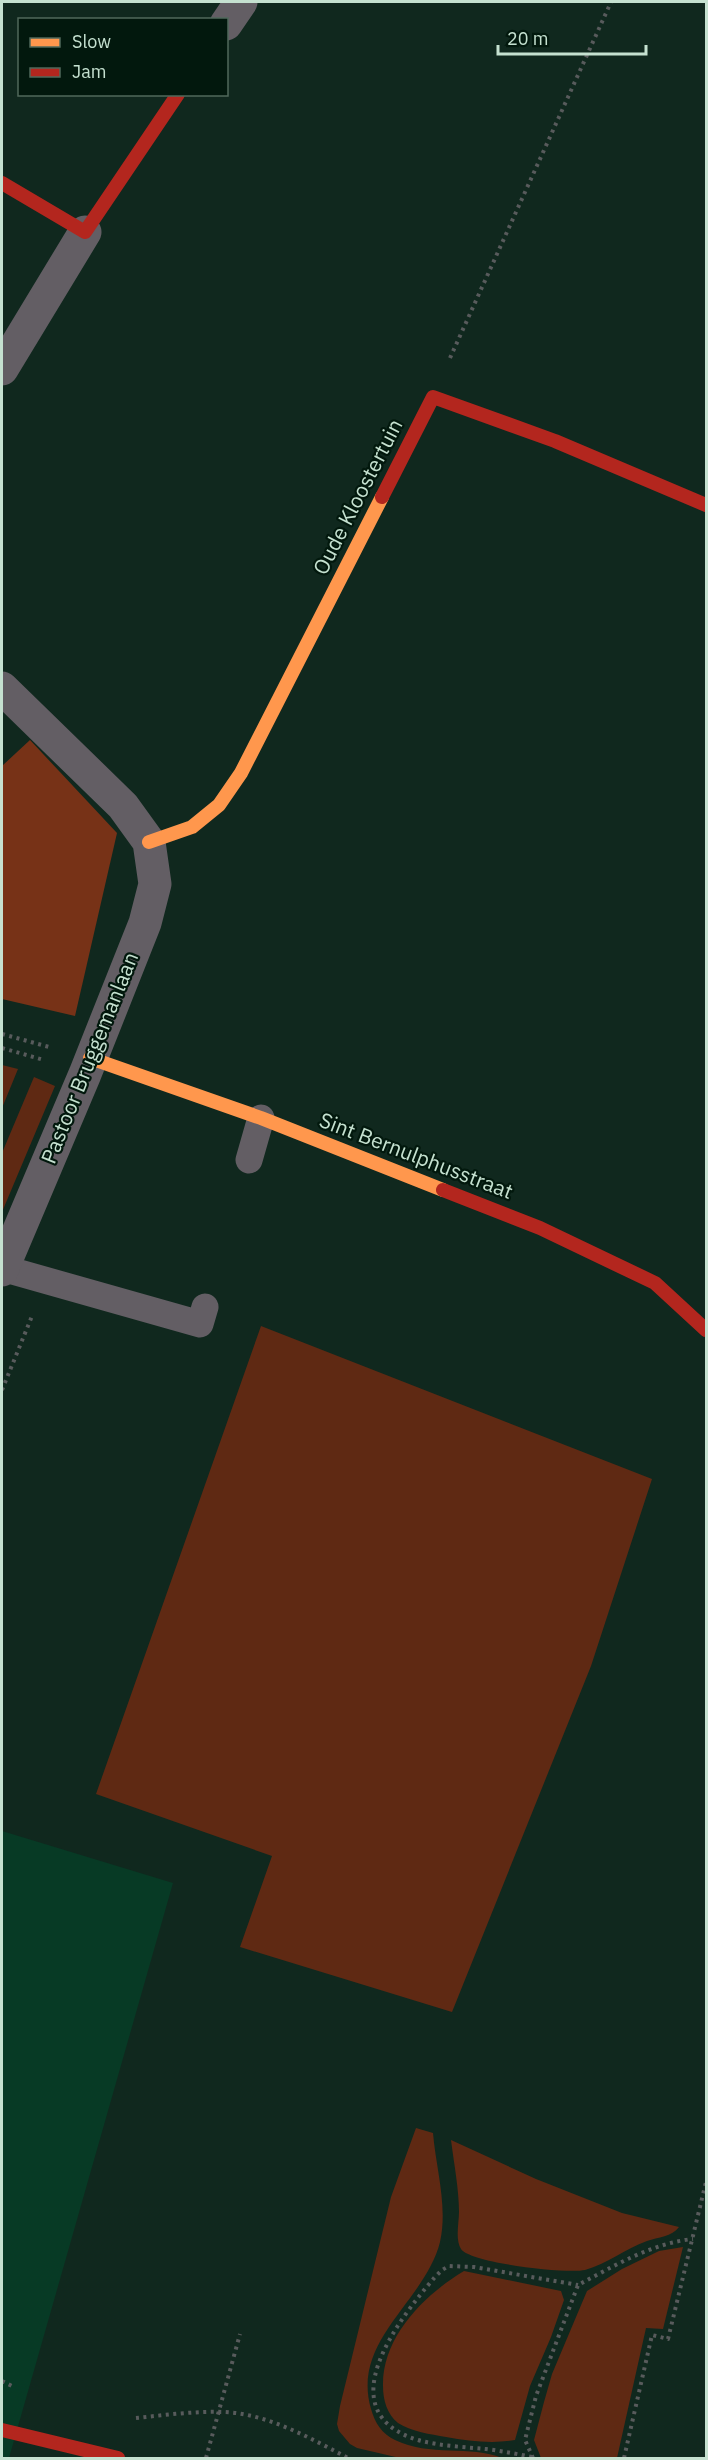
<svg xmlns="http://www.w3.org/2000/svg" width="708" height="2460" font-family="'IBM Plex Sans',sans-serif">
<rect width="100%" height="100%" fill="#10281e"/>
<path fill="#073a25" d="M2,1831L173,1883L9,2458H2Z"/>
<path fill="#5f2913" d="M2,1065L18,1069L2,1108Z
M34,1077L55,1086L2,1212V1153Z
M261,1326L652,1479L591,1666L452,2012L240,1947L272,1856L96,1794Z
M416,2128L433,2133C436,2169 448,2206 440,2242C425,2302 351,2340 371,2409C375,2423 382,2434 395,2440C429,2457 471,2445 502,2458H400L357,2448L350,2444L339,2431L337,2424L340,2406L391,2197Z
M451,2140L536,2179L622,2213L679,2227C672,2237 658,2237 647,2241C625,2249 607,2264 585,2270C566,2274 470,2263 461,2249C455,2240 459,2222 459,2212C459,2189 454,2164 451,2140Z
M683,2247L663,2329L646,2328L617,2458H541L534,2440L544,2402L552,2374L587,2291L622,2269L659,2251Z
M464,2271L561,2291L564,2300L551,2337L530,2386L515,2440C492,2444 469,2441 446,2437C430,2434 412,2432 398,2423C387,2414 383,2400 383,2386C382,2337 424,2295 464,2271Z"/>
<path fill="#773217" d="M30,740L117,833L75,1016L2,999V766Z"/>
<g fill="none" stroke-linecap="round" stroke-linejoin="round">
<path stroke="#585b5c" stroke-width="4" stroke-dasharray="3 4.5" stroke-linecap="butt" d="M450,358L611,2
M2,1034L49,1047
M2,1048L44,1060
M2,1390L32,1316
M2,2381L12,2386
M136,2418C165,2415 195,2411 224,2412C268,2414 310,2438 348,2458
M532,2457C517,2454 502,2451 486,2449C464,2447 439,2446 418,2440C326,2412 399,2319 435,2277L442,2270L449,2266L474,2267L578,2285
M206,2458L240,2334
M533,2458L525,2440L536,2396L578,2285C614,2266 652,2243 693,2239
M624,2458L652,2335L668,2339L706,2182"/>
<path stroke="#635e64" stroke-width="27" d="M249,1160L261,1118
M2,1268L200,1324L205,1307"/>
<path stroke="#635e64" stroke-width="33" d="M226,24L241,2
M2,369L85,232
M2,688L123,806L149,842L155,884L145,923L85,1074L2,1270"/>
<path stroke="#ff974d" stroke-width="14" d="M149,842L192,827L219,805L241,773L382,497
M90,1058L261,1118L443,1190"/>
<path stroke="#b3261e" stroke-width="14" d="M2,183L85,232L178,94
M382,497L433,397L555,441L706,505
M443,1190L540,1228L655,1283L706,1330
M2,2430L118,2458"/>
</g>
<g text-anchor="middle" stroke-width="4.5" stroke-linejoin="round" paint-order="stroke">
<g font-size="21" fill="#c5e1d0" stroke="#02180d">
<text transform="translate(358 497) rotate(-63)" y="7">Oude Kloostertuin</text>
<text transform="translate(90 1058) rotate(-68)" y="7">Pastoor Bruggemanlaan</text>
<text transform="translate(416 1156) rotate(21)" y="7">Sint Bernulphusstraat</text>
</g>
</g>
<rect width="708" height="2460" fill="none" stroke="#c5e1d0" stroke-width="6"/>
<rect x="18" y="18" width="210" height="78" fill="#02180d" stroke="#50685b" stroke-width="1.5"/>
<rect x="30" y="38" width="30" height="9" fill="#ff974d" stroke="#50685b" stroke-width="1.5"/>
<text x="72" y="48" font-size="18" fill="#c5e1d0">Slow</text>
<rect x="30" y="68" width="30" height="9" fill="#b3261e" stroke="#50685b" stroke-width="1.5"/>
<text x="72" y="78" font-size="18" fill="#c5e1d0">Jam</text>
<path d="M498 45v9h148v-9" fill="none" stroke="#c5e1d0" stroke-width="3"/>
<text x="507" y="45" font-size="18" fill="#c5e1d0" stroke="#02180d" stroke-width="4.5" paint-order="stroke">20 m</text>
</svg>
